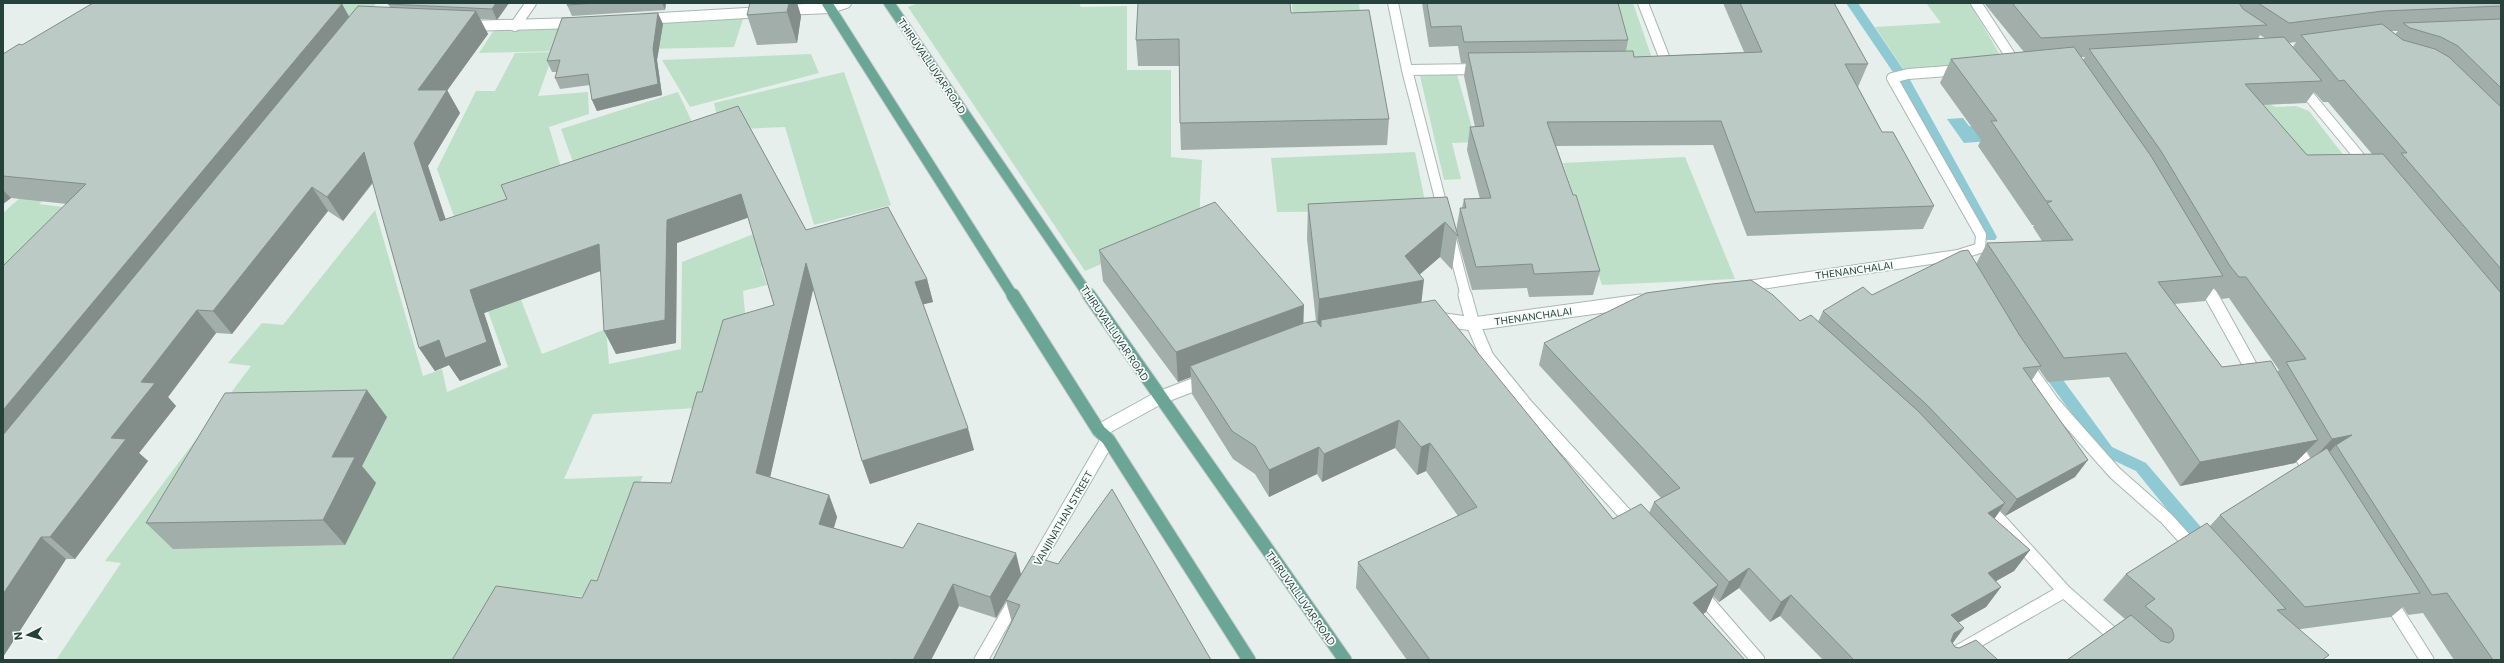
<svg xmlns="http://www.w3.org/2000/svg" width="2504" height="663" font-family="Commissioner,sans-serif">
<rect width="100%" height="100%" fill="#e6efeb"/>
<path fill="#bfe0c8" d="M276,3H377L358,21Z
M918,3H1079L1081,7L1127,6V70H1171V157L1202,160L1199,222L1085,271L908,7Z
M1292,3H1359L1362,35H1294Z
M1584,3H1633L1653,61L1630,62L1617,20Z
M1926,3H1970L2004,62L1904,70L1875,27L1941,23Z
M744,16L734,47L479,53L494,30Z
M554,52L538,96L588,92L589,114L549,127L566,184L513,279L542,354L606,329L609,364L681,349L682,262L772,227L799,253L761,267L767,285L743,291L747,334L697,408L593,414L564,479L643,476L589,597L512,591L471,660H56L121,563L105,561L251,366L228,363L262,323L283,325L375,210L423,376L442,369L447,392L508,367L437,169L476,91H495L515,53Z
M811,54L819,73L690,107L662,60Z
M844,72L891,205L814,225L785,127L720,130L714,103Z
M1457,74L1476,142L1452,143L1461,179L1444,180L1420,76Z
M678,92L699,137L578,176L561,129Z
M2256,99L2276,107L2296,106L2309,111L2356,171L2290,173Z
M1415,152L1427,211L1277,212L1271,158Z
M1685,157L1735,279L1602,285L1563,163Z
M49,172L71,177L39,204L87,210L3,296V213Z"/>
<path fill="#8ec9d4" d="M1963,118L1969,126L2039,137L1964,143L1947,119Z"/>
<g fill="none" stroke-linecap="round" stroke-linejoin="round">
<path fill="#8ec9d4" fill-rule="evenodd" d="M1846,3H1858L1909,78L1997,237L1995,240H1985L1897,78Z
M2045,361L2050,362L2112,447L2146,463L2212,540L2214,545L2212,550L2206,552L2200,550L2136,471L2102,455L2040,370L2038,366L2040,362Z"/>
<g stroke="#a8b8b2" stroke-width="12">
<path id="minor-far1" d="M1393,3L1407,70L1444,214
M1643,3L1668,67
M1976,3L2017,66
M783,10L830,8L846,3
M644,19L763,12
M468,26L575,23
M515,26L531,3
M1407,70L1480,69
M2300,85L2367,166
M1451,239L1466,296
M2203,280L2212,296
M1741,287L1958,255L1980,248L1981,235L1892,78L1908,74L1961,70"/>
</g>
<g stroke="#a8b8b2" stroke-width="15">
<path id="minor" d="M1465,295L1473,324L1487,357L1526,405L1635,525
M2211,295L2257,378
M1438,319L1473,324L1641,301
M2025,364L2053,403L2115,473L2167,519L2194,549
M1099,431L1159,398L1206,380
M2293,443L2313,475
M1985,504L2064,591L2142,660
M1031,572L1108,439
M1699,592L1758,660
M2388,598L2427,660
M981,660L1016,599
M1944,660L2064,591"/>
</g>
<g stroke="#c2cac8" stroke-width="12">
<path id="major-far1" d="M827,3L1013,296
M889,3L1089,296"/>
</g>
<g stroke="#c2cac8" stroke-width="15">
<path id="major" d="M1013,295L1099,431L1108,439L1249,660
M1089,295L1345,660"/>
</g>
<use href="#minor-far1" stroke="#fff" stroke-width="10"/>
<use href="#minor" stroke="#fff" stroke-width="13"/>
<use href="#major-far1" stroke="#6aa596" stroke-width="10"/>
<use href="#major" stroke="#6aa596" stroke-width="13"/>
</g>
<path fill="#a1aea9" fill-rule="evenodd" d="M509,3L497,20L480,19L488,34L447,90L460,113L428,166L446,220L507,199L738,106L806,230L927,279L933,302L923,304L974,450L870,484L862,461L813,288L770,477L829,495L837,517L834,528L903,548L1021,574L1211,660L1012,623L1006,601L996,618L959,606L931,660H452L582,598L597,581L671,483L702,392L774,305L748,217L677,243L676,343L616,354L601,271L484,313L501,365L460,381L449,365L435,371L419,348L373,183L343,221L328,211L232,334L216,333L168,397L176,406L139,453L148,461L75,559H66L3,657L67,204L11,198L3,204V54L342,4L349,17L390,7L388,4Z
M568,3H666L665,10L572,16L567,5Z
M750,3H798H797L801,16L797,43L757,45L747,15Z
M1422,3H1587L1628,40L1626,51L1634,57L1744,52L1723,3H1834L1868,64L1858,87L1882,132L1934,206L1923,229L1747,236L1713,145L1556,146L1600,271L1593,295L1529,297L1527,288L1472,290L1457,237L1452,270L1440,257L1420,274L1421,302L1613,519L1649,513L1654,502L1661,498L1539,365L1544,343L1800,321L1818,322L1823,311L1872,295L1976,264L1987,243L2042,241L2033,227L2034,225H2032L1978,146L1981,140L1940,83L1951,59L2024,52L1984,3H2501V660H2454L2423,613L2408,615L2403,607L2391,617L2067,660L2125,619L2103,600L2126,574L2210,526L2220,515L2311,458L2307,451L2295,463L2180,486L2109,377L2048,382L2039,369L2032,380L2075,477L2005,516L2000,511L1994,519L2030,550L2014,571L1996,581L2001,587L1986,607L1958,623L1952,643L1955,647L1998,660H1823L1780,616L1770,622L1739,588L1719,602L1713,596L1706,612L1703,614L1745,660H1407L1356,588L1358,562L1458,516L1426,471L1417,475L1395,448L1322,482L1317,474L1269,497L1255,474L1233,459L1192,394L1191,377L1178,382L1103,281L1099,250L1303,324L1316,321L1307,239L1308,204L1447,197L1456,231L1460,208H1462L1464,199H1480L1467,150L1470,127H1475L1464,76L1466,63H1461L1458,46L1429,47ZM2391,31H2398L2395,34ZM2260,35L2265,38L2258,39ZM2296,42L2293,47L2289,43ZM2081,57H2085L2083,60ZM2314,92L2323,102H2328L2372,154L2307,155L2263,105L2306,103ZM2214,288L2222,299L2229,298L2279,370L2277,372L2222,367L2174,304L2205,301Z
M1291,13L1389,119L1387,145L1181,150L1180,123V66H1138L1136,40Z
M663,24L657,60L662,95L597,111L592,100L590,85L560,89L555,78L557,72H552L547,61Z
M387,417L362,466L376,483L345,545L173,549L146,523Z"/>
<path fill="#838d89" d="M496,3H509L497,20L492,9Z
M662,3H666L665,10Z
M789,3H797L801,16L797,43L787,12Z
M342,4L355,27L3,462V410Z
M476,11L488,34L431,113L418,90Z
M658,13L663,24L657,60L662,95L597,111L592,100Z
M447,90L460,113L428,166L454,245L440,221L414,143Z
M364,152L378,175L343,221L327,197Z
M312,187L328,211L232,334L213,311Z
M3,190L11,198L3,204Z
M741,194L750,217L677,243L676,343L616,354L604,331L667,220Z
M1445,222L1440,257L1411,282L1424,280L1420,314L1321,327V320L1320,332L1317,333L1319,299L1405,256Z
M599,244L611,267L484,313L501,365L460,381L449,365L435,371L419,348L439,340L470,290Z
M806,263L814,286L766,495L756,473Z
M927,279L933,302L921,305L915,282Z
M1304,305L1303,336L1190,366L1191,377L1178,382L1176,352Z
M197,310L216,333L168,397L176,406L139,453L148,461L75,559L50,537L111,438L141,382Z
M367,390L387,417L362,466L376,483L345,545L323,520L332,457Z
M1399,420L1395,448L1322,482L1324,454Z
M968,428L974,450L870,484L862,461Z
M2352,435L2336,445L2324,458L2312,460L2332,439Z
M2318,440L2295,463L2180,486L2200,462Z
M1430,443L1426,471L1417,475L1421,447Z
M1319,447L1317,474L1269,497V470Z
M2088,460L2075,477L2005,516L2017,499Z
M829,495L837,517L828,546L819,524Z
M2005,503L1991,524L1988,513Z
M41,537L66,559L3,657V594Z
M2030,550L2014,571L1973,594L1988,573Z
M1016,553L1021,574L996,618L990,597Z
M1749,568L1739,588L1719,602L1729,582Z
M953,584L959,606L931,660H913Z
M1718,585L1706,612L1681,629L1693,603Z
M2001,587L1986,607L1936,635L1951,615Z
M1791,595L1780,616L1770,622L1781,602Z
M1964,628L1949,648L1940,653L1954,633Z"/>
<path fill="#bbcac4" stroke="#838d89" d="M93,3H332L342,4L3,410V266L86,184L3,176V54L19,44L22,45Z
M389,3H496L492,9L388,4Z
M568,3H595L567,5Z
M750,3H789L787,12L747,15Z
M1138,3H1290L1291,13L1369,10L1389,119L1180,123L1179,39L1136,40Z
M1427,3H1618L1628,40L1464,42L1461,26L1431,27Z
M1740,3H1834L1868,64H1845L1882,132H1893L1934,206L1755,212L1721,121L1547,122L1573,195H1576L1600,271L1534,274L1532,264L1476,267L1460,208H1466L1464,199L1491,198L1470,127L1484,126L1468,53L1633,51L1634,57L1762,52Z
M2012,3H2239L2243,9L2267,25L2041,38Z
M2258,3H2501V6L2383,11L2289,23Z
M358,6L476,11L418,90H447L414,143L440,221L507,199L501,185L738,106L806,230L888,207L927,279L915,282L968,428L862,461L806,263L756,473L829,495L819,524L903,548L918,523L1016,553L990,597L953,584L913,660H897L894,659V660H452L496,586L582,598L591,580L597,581L634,482L671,483L697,392H702L723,320L774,305L741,194L667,220L665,320L604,331L599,244L470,290L487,342L445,358L439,340L419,348L364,152L327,197L312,187L213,311L197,310L141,382L155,383L111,438L126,439L50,537H41L3,594V435Z
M658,13L653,49L658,84L592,100L588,74L555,78L560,60L547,61L562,18Z
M2501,19V88L2458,46L2441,37L2410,28L2403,23Z
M2382,24L2403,40L2435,49L2449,57L2501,107V269L2401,153H2407L2344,80L2339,81L2301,35Z
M2284,37L2322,81L2245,84L2307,155L2383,154L2501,293V660H2493L2447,593L2432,595L2336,445L2352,435L2332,439L2286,362L2306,359L2246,277H2239L2230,266L2161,151L2089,49Z
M2074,47L2151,156L2223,276L2158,282L2222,367L2271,361L2318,440L2200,462L2126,353L2064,358L1987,243L2073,240L2047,203L2052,201H2046L1991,121H1997L1951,59Z
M1447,197L1458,236L1445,222L1405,256L1424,280L1319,299L1308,204Z
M1215,202L1304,305L1176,352L1099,250Z
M1968,250L2020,336L2041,366L2023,368L2088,460L2017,499L1926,404L1823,311L1863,287L1872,295L1961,251Z
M1751,280L1773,295L1800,321L1811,315L1918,411L2005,503L1988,513L2030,550L1988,573L2001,587L1951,615L1964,628L1954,633L1951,641L1955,647L1959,648L1976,640L1998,660H1854L1791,595L1781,602L1749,568L1729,582L1654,502L1680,488L1544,343L1646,293L1712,284Z
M1435,300L1613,519L1641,504L1718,585L1693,603L1745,660H1430L1358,562L1477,507L1430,443L1421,447L1399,420L1324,454L1319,447L1269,470L1255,446L1232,431L1190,366L1304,323L1316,321L1321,327V320Z
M367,390L332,457H355L323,520L146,523L225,393Z
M2327,448L2420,593L2305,607L2220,515Z
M1112,489L1211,660H993L1020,605L1006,600L1032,556L1058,564Z
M2207,523L2286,609L2277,610L2329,655L2322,660H2067L2131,615L2161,641L2169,643L2173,640L2174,636L2172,629L2145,606L2155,599L2126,574Z"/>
<g text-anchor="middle" stroke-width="3.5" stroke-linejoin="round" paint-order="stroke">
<g font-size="10" fill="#24423a" stroke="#f7fbf9">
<text transform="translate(932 66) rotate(56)" y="4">THIRUVALLUVAR ROAD</text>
<text transform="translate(1854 270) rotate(-8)" y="4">THENANCHALAI</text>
<text transform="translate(1533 316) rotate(-8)" y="4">THENANCHALAI</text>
<text transform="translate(1115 333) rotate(56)" y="4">THIRUVALLUVAR ROAD</text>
<text transform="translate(1063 518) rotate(-60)" y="4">VANJINATHAN STREET</text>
<text transform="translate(1301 598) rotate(55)" y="4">THIRUVALLUVAR ROAD</text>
</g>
</g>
<rect width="2504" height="663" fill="none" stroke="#24423a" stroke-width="8"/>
<g transform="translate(28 635) rotate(264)" stroke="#f7fbf9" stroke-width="3" paint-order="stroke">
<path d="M0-3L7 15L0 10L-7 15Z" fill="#24423a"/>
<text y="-6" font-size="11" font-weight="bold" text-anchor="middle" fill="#24423a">N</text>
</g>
</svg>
